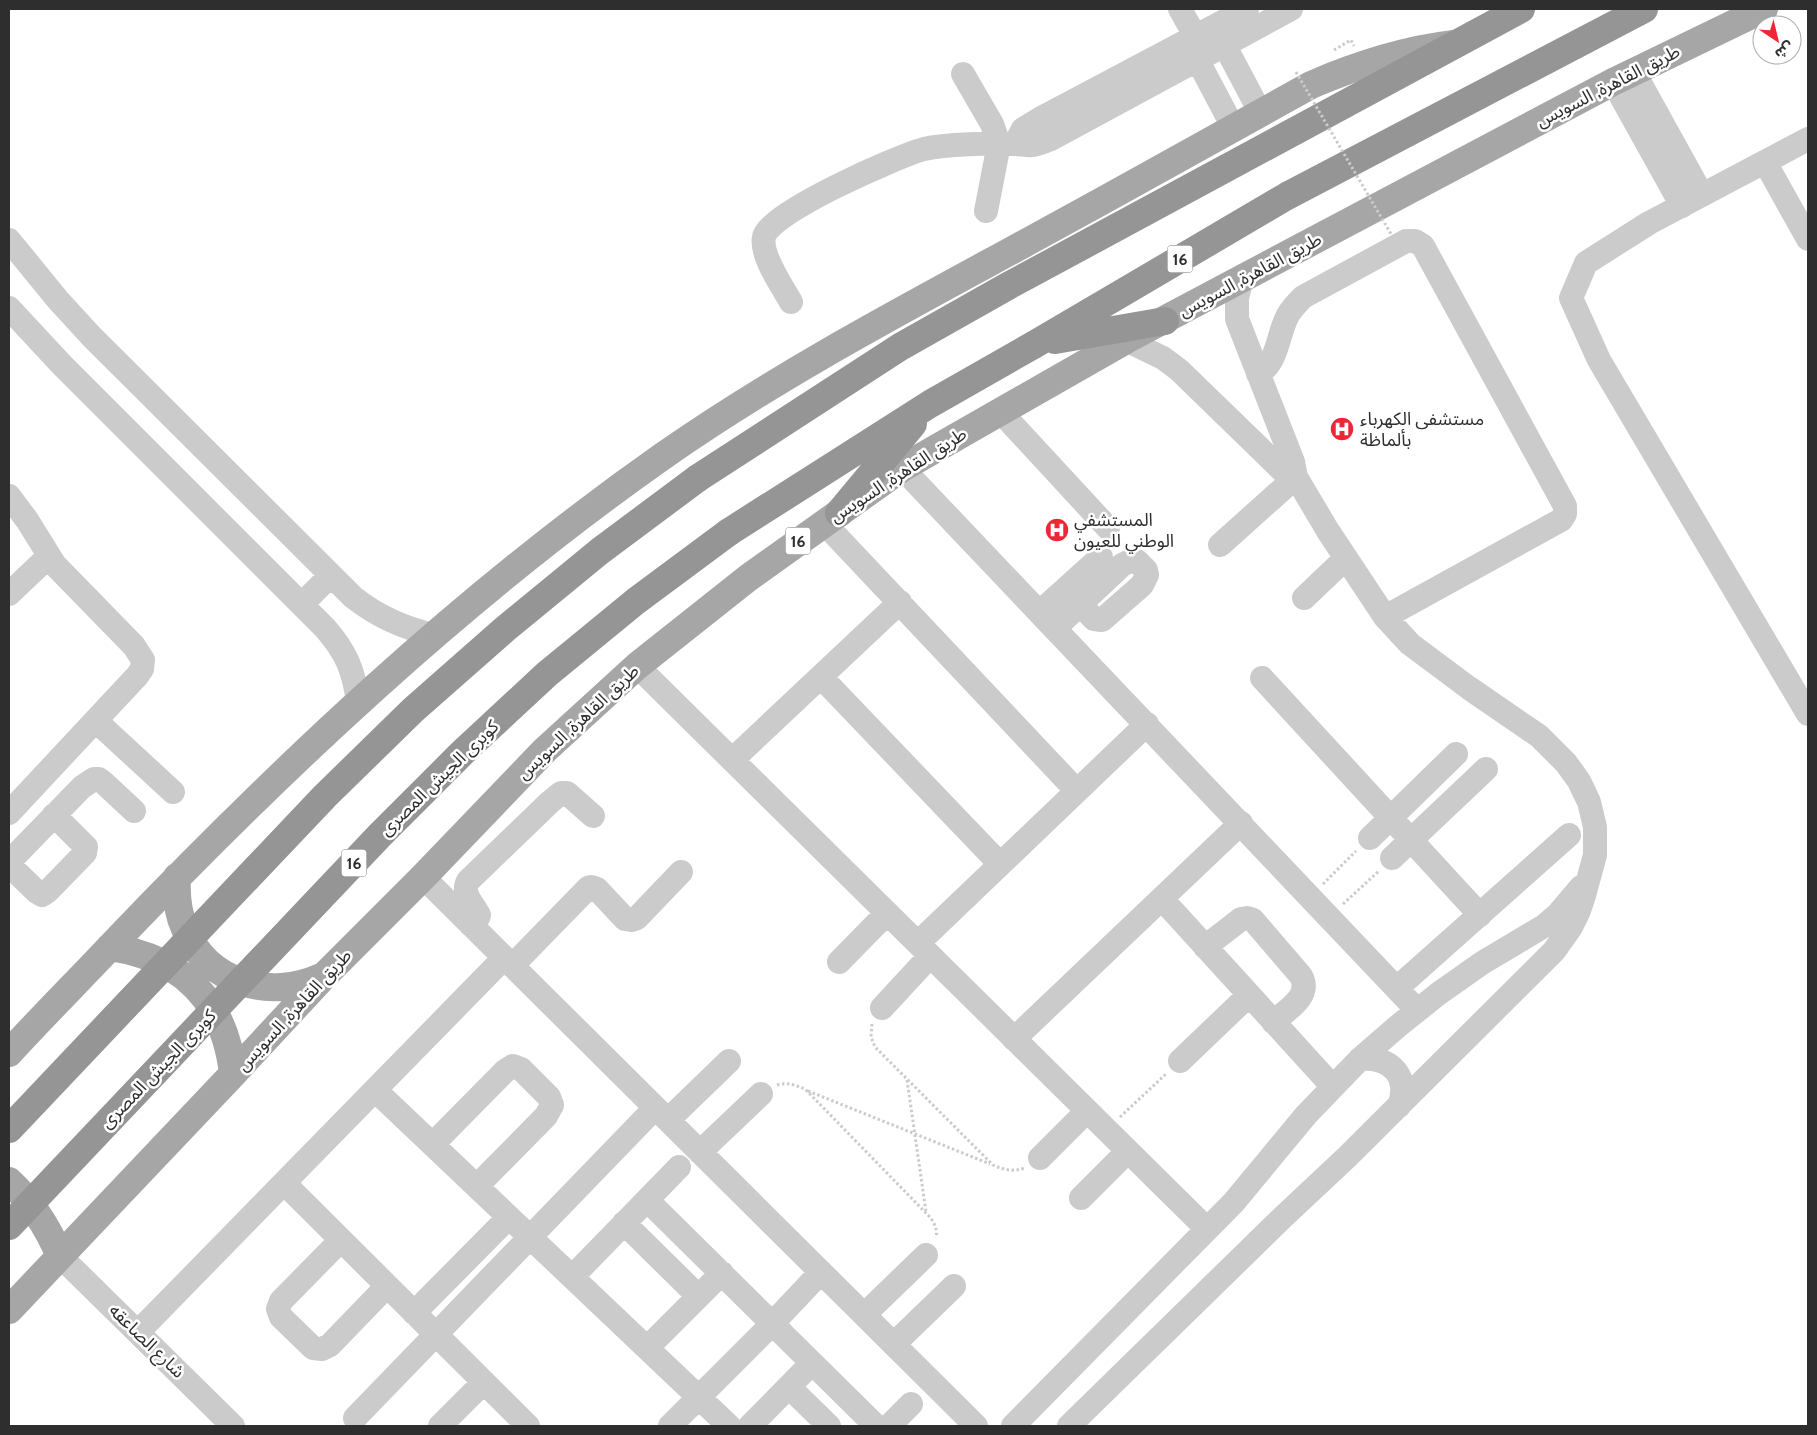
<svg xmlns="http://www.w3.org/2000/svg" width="1817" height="1435" font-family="Cabin,'Noto Sans Arabic',sans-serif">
<rect width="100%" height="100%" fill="#fff"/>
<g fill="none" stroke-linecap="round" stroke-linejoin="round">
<path stroke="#cbcbcb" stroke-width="3" stroke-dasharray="2.5 2.5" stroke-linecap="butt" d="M1334,50L1351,40L1354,46
M1323,884L1356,851
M1343,904L1379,871
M872,1024L871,1037L875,1047L993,1165C1004,1170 1013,1172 1025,1168
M907,1080L926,1212
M777,1085C787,1082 795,1085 805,1089L926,1213C933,1220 938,1228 936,1238
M808,1091L990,1164
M1120,1117L1167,1073"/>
<path stroke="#cbcbcb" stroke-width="24" d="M1180,9L1203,50
M1224,44L1261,114
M1197,59L1234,129
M1634,72L1702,195
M963,74L992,124L999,144L986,211
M1613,82L1682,206
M1808,139L1649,223L1586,263L1571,298L1599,360L1808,714
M1015,144L1023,129L1043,117L1247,9
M1765,162L1808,239
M9,240L58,300L92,337L353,597C378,617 403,628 434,635
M791,302C782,286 760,255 764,237C768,213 898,156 924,149C946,144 991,143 1015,144C1021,144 1028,146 1033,145C1039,144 1046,141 1051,139L1291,9
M9,308L62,365L325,628C346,652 354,670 358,703
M1126,340L1163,358L1179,370L1284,472L1291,477H1296
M1258,374C1279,361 1277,335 1288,315C1292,308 1297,303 1303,297L1406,241H1415L1423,246L1565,506V514L1561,520L1385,617
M1000,411L1108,528
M902,468L1417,1010
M9,496L27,520L55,565L134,646L143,660L142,669L137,676L9,813
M824,523L1076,790
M1220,545L1296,477
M9,594L49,556
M1304,598L1345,559
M302,604L331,575
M1040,612L1101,557
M1055,628L1122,565L1132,560L1137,561L1146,570L1147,575L1142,585L1102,620L1094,619L1080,604
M637,666L1207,1229
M821,677L1000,864
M1262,678L1480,915
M96,721L173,792
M732,760L900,602
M1370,838L1456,754
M1392,858L1486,769
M9,862L82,787L94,779H99L104,783L134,811
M9,865L37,892L42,895L48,891L85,853L86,847L54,815
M423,877L976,1426
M1162,899L1333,1087
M471,925L478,918L479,915C473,904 461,893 468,881L550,802L561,793H567L593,816
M918,943L1147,724
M1205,947L1241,919L1247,918L1253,920L1301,976C1312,996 1287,1010 1273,1022
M839,962L887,913
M512,966L588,888L591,887L597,889L625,919L631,920L637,918L681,872
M1397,988L1569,835
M882,1008L930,956
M1014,1039L1241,823
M1360,1059C1391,1056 1410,1077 1399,1106
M1180,1061L1249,995
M375,1090L729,1426
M668,1120L729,1061
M433,1144L505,1071L513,1066L521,1069L549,1097L552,1105L546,1116L477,1186
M700,1152L761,1094
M1040,1158L1087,1111
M284,1183L528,1426
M1081,1198L1128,1151
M647,1200L876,1426
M624,1223L698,1296
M341,1240L281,1301L278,1309L281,1317L313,1348L322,1349L330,1345L387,1286
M60,1256L233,1426
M572,1277L679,1167
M414,1313L509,1217
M864,1315L926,1255
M138,1332L504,958
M894,1344L954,1286
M647,1348L722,1273
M789,1387L829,1426
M355,1418L655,1108
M440,1426L484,1382
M670,1426L772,1324L821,1272
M750,1426L812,1363
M889,1426L911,1404
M1013,1426L1234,1202L1306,1115L1360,1059L1398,1026L1438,994L1482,963L1544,926L1558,914L1581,887
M1069,1426L1282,1218L1347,1157L1554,951L1571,927L1578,913L1583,899L1595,855V827L1589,802L1579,781L1566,763L1539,736L1469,688L1410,644L1398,631L1385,617L1328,531L1296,477L1293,462L1237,319V298L1242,278"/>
<path stroke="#a6a6a6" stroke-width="28" d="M177,877C176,895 177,912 185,929C208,984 270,1000 321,977
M110,947C183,958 225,1001 233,1074
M9,1053C42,1017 77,982 111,946C281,768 461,598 663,456C773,379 891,316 1009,252C1110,197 1210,141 1311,85C1357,65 1403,50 1454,44
M9,1181C32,1202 48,1228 60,1256
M9,1310L233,1074L324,976L423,877L545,750L637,666L748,578L902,468L1126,340L1613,82L1764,9"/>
<path stroke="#959595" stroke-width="28" d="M1055,340L1165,321
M698,478L900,347L1008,286L1521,9
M839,513L913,424
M729,532L930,404L1037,343L1287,196L1644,9"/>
<path stroke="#cbcbcb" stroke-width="3" stroke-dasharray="2.5 2.5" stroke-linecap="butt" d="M1296,72L1391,234"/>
<path stroke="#959595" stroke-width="28" d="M9,1129L325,796L413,710L505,629L600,551L698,478
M9,1226L380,835L462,753L547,674L636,601L729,532"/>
</g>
<defs>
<g id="hospital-disc" transform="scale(1.25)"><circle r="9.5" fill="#ef2637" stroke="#fff"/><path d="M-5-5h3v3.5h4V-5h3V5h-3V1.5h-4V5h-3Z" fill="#fff"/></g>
</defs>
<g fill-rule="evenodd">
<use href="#hospital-disc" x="1342" y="429"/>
<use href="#hospital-disc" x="1057" y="530"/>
</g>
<g text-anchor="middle" stroke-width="5" stroke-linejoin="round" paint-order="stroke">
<g fill="#fff" stroke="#6d6d6d" stroke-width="1">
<rect x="1167.5" y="245.5" width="25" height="27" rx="4"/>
<rect x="785.5" y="527.5" width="25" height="27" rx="4"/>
<rect x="341.5" y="849.5" width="25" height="27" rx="4"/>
</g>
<g font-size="16" font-weight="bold" fill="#2e2e2e">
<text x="1180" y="265">16</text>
<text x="798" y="547">16</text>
<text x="354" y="869">16</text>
</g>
<g font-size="18" fill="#2e2e2e" stroke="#fff">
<text transform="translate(1608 86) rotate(-27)" y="6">طريق القاهرة, السويس</text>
<text transform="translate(1250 275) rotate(-28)" y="6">طريق القاهرة, السويس</text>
<text transform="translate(898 475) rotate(-33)" y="6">طريق القاهرة, السويس</text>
<text transform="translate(578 722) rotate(-43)" y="6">طريق القاهرة, السويس</text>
<text transform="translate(439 778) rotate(-44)" y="6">كوبرى الجيش المصرى</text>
<text transform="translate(294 1010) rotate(-47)" y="6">طريق القاهرة, السويس</text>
<text transform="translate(158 1069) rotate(-46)" y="6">كوبرى الجيش المصرى</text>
<text transform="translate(147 1341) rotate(44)" y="6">شارع الصاعقه</text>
</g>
<g font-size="18" fill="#2e2e2e" stroke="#fff" text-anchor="start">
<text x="1360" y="425">مستشفى الكهرباء<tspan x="1360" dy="21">بألماظة</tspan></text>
<text x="1074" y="526">المستشفي<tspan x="1074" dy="21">الوطني للعيون</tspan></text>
</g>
</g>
<rect width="1817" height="1435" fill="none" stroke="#2e2e2e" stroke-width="20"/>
<g transform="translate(1777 40) rotate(145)"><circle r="24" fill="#ffffff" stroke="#ababab"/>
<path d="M0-4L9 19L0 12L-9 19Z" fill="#ef2637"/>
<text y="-8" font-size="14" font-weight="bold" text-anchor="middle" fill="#2e2e2e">ش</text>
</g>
</svg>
